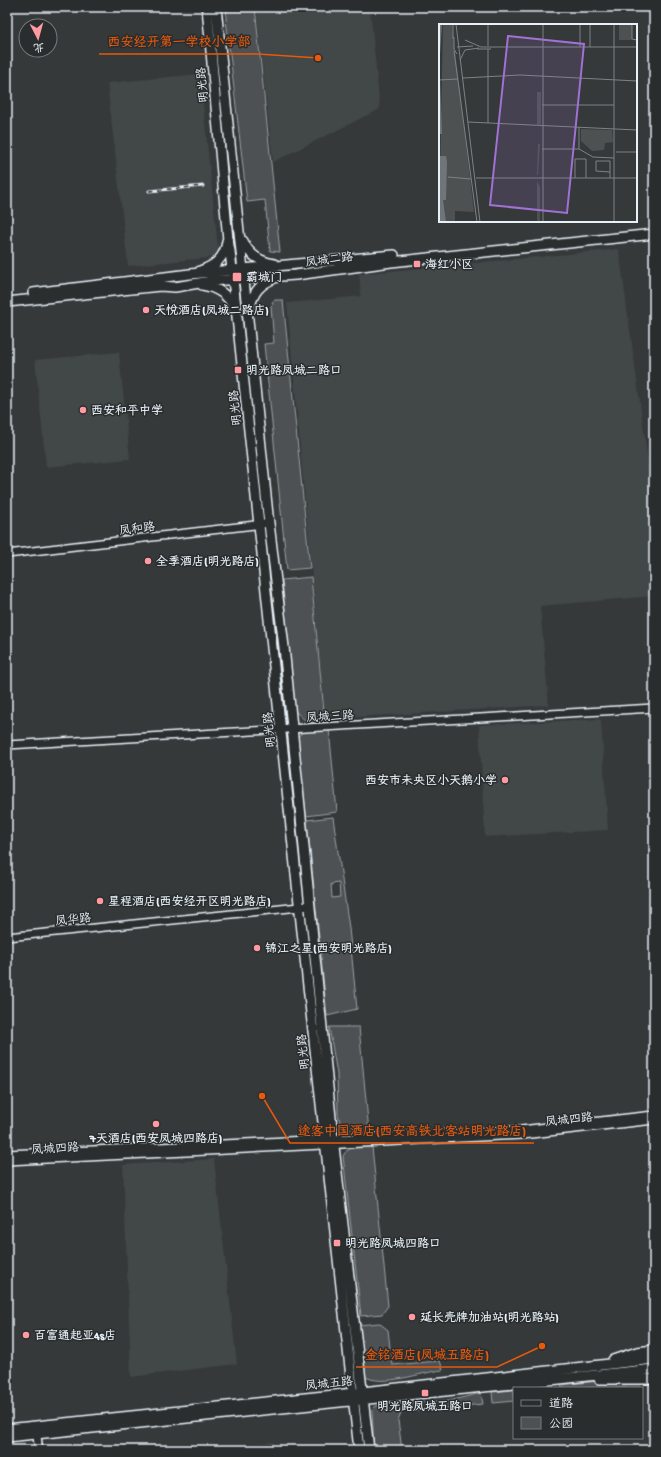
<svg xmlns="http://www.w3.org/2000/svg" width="661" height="1457" font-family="'Gochi Hand','LXGW WenKai TC',sans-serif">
<rect width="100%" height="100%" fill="#35393a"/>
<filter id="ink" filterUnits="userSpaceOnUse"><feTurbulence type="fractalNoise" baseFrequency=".025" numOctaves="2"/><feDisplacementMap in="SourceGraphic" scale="8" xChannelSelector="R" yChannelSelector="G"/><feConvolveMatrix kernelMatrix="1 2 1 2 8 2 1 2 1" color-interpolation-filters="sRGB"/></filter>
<g filter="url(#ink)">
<path fill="#424647" d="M256,7H370L380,109L273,162Z
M200,74L218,248L216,257L128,266L107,83Z
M619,249L654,505V596L540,606L549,705L325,719L287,303L361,296L359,274Z
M119,352L130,459L46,467L35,360Z
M601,719L608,830L485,837L479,725Z
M214,1159L237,1364L131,1377L123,1165Z
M273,1442L274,1450H199Z"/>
<path fill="#4d5152" stroke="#9aa1a5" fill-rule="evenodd" d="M227,7H255L280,252L270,251L265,200L247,202L226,19Z
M275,300H283L310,568L287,570L264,344L274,343L271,306L273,304L272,302Z
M311,577L325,722L308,723L295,711L282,580Z
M329,729L337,812L306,816L298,737L304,730Z
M333,817L349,928L357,1009L327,1016L307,820ZM339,883L340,897L332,898L331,884Z
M329,1027H359L369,1132L352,1133L342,1130L338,1114L337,1074Z
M372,1147L388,1306L382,1314L361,1316L343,1156C348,1145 362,1147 372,1147Z
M379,1323L388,1330L392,1365L440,1361L443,1370C421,1372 383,1388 364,1376L359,1325Z
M639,1377L640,1388H562L561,1385Z
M514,1390V1401L493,1403L492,1392Z
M481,1393L483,1404L409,1412L408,1402L449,1401Z
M401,1402L402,1410L398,1420L402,1450H374L372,1410L376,1406Z"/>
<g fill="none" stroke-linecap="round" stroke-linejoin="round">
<g stroke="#e8f1f8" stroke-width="10">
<path id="minor" d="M7,554L263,524
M7,745L654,708
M7,937L309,906
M7,1154L521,1130L654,1115
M7,1161L522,1135L654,1120
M36,1430L39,1450"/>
</g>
<g stroke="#e8f1f8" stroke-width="12">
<path id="major" d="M207,7L228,240L230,251L302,931L359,1450
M216,7L268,515L284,647L333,1138L369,1450
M243,241C249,255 259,261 274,264
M200,271C215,266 225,258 227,241
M202,285C216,287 230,295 234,310
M33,293L190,274L394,255
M7,302L160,286L175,287L211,281L296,275L391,262L654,234
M250,307C253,292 260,284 275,278
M613,1360L637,1352L654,1350
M599,1379H654
M7,1429L354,1393L654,1359
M7,1437L654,1369"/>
</g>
<use href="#minor" stroke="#2a2d2e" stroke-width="7"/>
<use href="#major" stroke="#2a2d2e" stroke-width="9"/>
<g stroke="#e8f1f8" stroke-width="3">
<path id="rail" d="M149,191L203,186"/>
</g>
<use href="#rail" stroke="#2a2d2e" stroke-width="1.5" stroke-dasharray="4.5" stroke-linecap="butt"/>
</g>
</g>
<g fill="#ff9aa2" stroke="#2a2d2e" stroke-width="1.5">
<rect x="413" y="260" width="8" height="8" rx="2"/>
<rect x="232" y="272" width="10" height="10" rx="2"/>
<circle cx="146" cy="310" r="4"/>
<rect x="234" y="366" width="8" height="8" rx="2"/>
<circle cx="83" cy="410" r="4"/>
<circle cx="148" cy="561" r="4"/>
<circle cx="505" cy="780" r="4"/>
<circle cx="100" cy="901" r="4"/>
<circle cx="257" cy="948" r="4"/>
<circle cx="156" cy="1124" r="4"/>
<rect x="333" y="1239" width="8" height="8" rx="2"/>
<circle cx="412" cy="1317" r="4"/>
<circle cx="26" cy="1335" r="4"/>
<rect x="421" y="1389" width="8" height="8" rx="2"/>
</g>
<g text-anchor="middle" stroke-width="3" stroke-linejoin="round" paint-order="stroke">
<g font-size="12" fill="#e8f1f8" stroke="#2a2d2e">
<text transform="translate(202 85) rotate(-95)" y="4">明光路</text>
<text transform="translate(329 259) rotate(-7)" y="4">凤城二路</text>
<text transform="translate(235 408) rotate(-96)" y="4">明光路</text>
<text transform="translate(137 528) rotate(-7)" y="4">凤和路</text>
<text transform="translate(330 716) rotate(-3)" y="4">凤城三路</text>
<text transform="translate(269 730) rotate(-96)" y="4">明光路</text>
<text transform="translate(73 919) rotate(-6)" y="4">凤华路</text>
<text transform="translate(303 1052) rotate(-96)" y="4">明光路</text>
<text transform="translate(569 1119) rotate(-6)" y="4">凤城四路</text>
<text transform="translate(55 1148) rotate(-3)" y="4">凤城四路</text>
<text transform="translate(329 1383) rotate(-6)" y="4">凤城五路</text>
</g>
<g font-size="12" font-weight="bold" fill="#e8f1f8" stroke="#2a2d2e" text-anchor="start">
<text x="425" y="268">海红小区</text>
<text x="246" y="281">霸城门</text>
<text x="154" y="314">天悦酒店(凤城二路店)</text>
<text x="246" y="374">明光路凤城二路口</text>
<text x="91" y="414">西安和平中学</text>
<text x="156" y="565">全季酒店(明光路店)</text>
<text x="497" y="784" text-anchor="end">西安市未央区小天鹅小学</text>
<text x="108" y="905">星程酒店(西安经开区明光路店)</text>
<text x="265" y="952">锦江之星(西安明光路店)</text>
<text x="156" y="1142" text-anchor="middle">7天酒店(西安凤城四路店)</text>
<text x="345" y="1247">明光路凤城四路口</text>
<text x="420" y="1321">延长壳牌加油站(明光路站)</text>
<text x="34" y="1339">百富通起亚4s店</text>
<text x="425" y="1410" text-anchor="middle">明光路凤城五路口</text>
</g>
</g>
<g transform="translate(439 24)">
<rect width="198" height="198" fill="#35393a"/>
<path d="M4,0H13L35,188L16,187V198H0ZM180,0H193V16H180ZM98,68H102V100L98,101ZM142,105L173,106L174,118L166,119L165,126L153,127L142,117ZM99,120H101L99,151H98ZM98,157L101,163V198H98Z" fill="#4d5152"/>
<path d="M0,132H7L8,138L7,176H4L7,198H0Z" fill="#707579"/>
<path fill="none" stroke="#707579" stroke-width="2" d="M0,31L2,0M0,51L2,110"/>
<path fill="none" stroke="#7d8386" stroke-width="1" d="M14,0V15M17,0L41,198M49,0V22M141,0V23M175,0V198M193,0V15L198,16M15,13V25L18,30M26,16L42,23H198M18,23L34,22M151,23V0M38,25H52M49,25V99M15,27L38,198M21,36L26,26L40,24M24,54L81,51L198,57M0,56L19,55M103,81H175M29,98L198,106M103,125H140L154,133L175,134M140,125V103M177,128H198M171,148L157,147V137H171V154M9,153L32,155M37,154H198M136,154V135H147V154M104,198V0"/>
<path fill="#a171d3" fill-opacity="0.15" stroke="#a171d3" stroke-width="2" d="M69,12L145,20L128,189L51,181Z"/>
<rect width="198" height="198" fill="none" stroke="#e8f1f8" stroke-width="2"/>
</g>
<path fill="none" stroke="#e8590c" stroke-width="1.5" d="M318 58L258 54H99M262 1096L290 1143H534M542 1346L497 1367H356"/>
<g fill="#e8590c" stroke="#2a2d2e" stroke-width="1.5">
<circle cx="318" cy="58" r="4"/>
<circle cx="262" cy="1096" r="4"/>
<circle cx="542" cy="1346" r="4"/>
</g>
<g font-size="13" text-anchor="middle" font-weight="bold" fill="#e8590c" stroke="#2a2d2e" stroke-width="3" stroke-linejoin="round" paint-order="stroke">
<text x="179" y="46">西安经开第一学校小学部</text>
<text x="412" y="1135">途客中国酒店(西安高铁北客站明光路店)</text>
<text x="427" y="1359">金铭酒店(凤城五路店)</text>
</g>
<rect width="661" height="1457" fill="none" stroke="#2a2d2e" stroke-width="24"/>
<rect x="12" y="12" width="637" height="1433" fill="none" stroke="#e8f1f8" stroke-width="1.5" filter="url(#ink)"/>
<rect x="513" y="1387" width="130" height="52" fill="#2a2d2e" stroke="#767b7f"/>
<rect x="521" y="1400" width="20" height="6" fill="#2a2d2e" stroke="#767b7f"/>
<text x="549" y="1407" font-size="12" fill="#e8f1f8">道路</text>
<rect x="521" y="1417" width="20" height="12" fill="#4d5152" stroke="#767b7f"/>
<text x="549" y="1427" font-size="12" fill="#e8f1f8">公园</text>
<g transform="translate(38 38) rotate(174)"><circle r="19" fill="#2a2d2e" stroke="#767b7f"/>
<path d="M0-3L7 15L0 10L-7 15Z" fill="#ff9aa2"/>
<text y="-6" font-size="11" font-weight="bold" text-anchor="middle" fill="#e8f1f8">北</text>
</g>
</svg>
